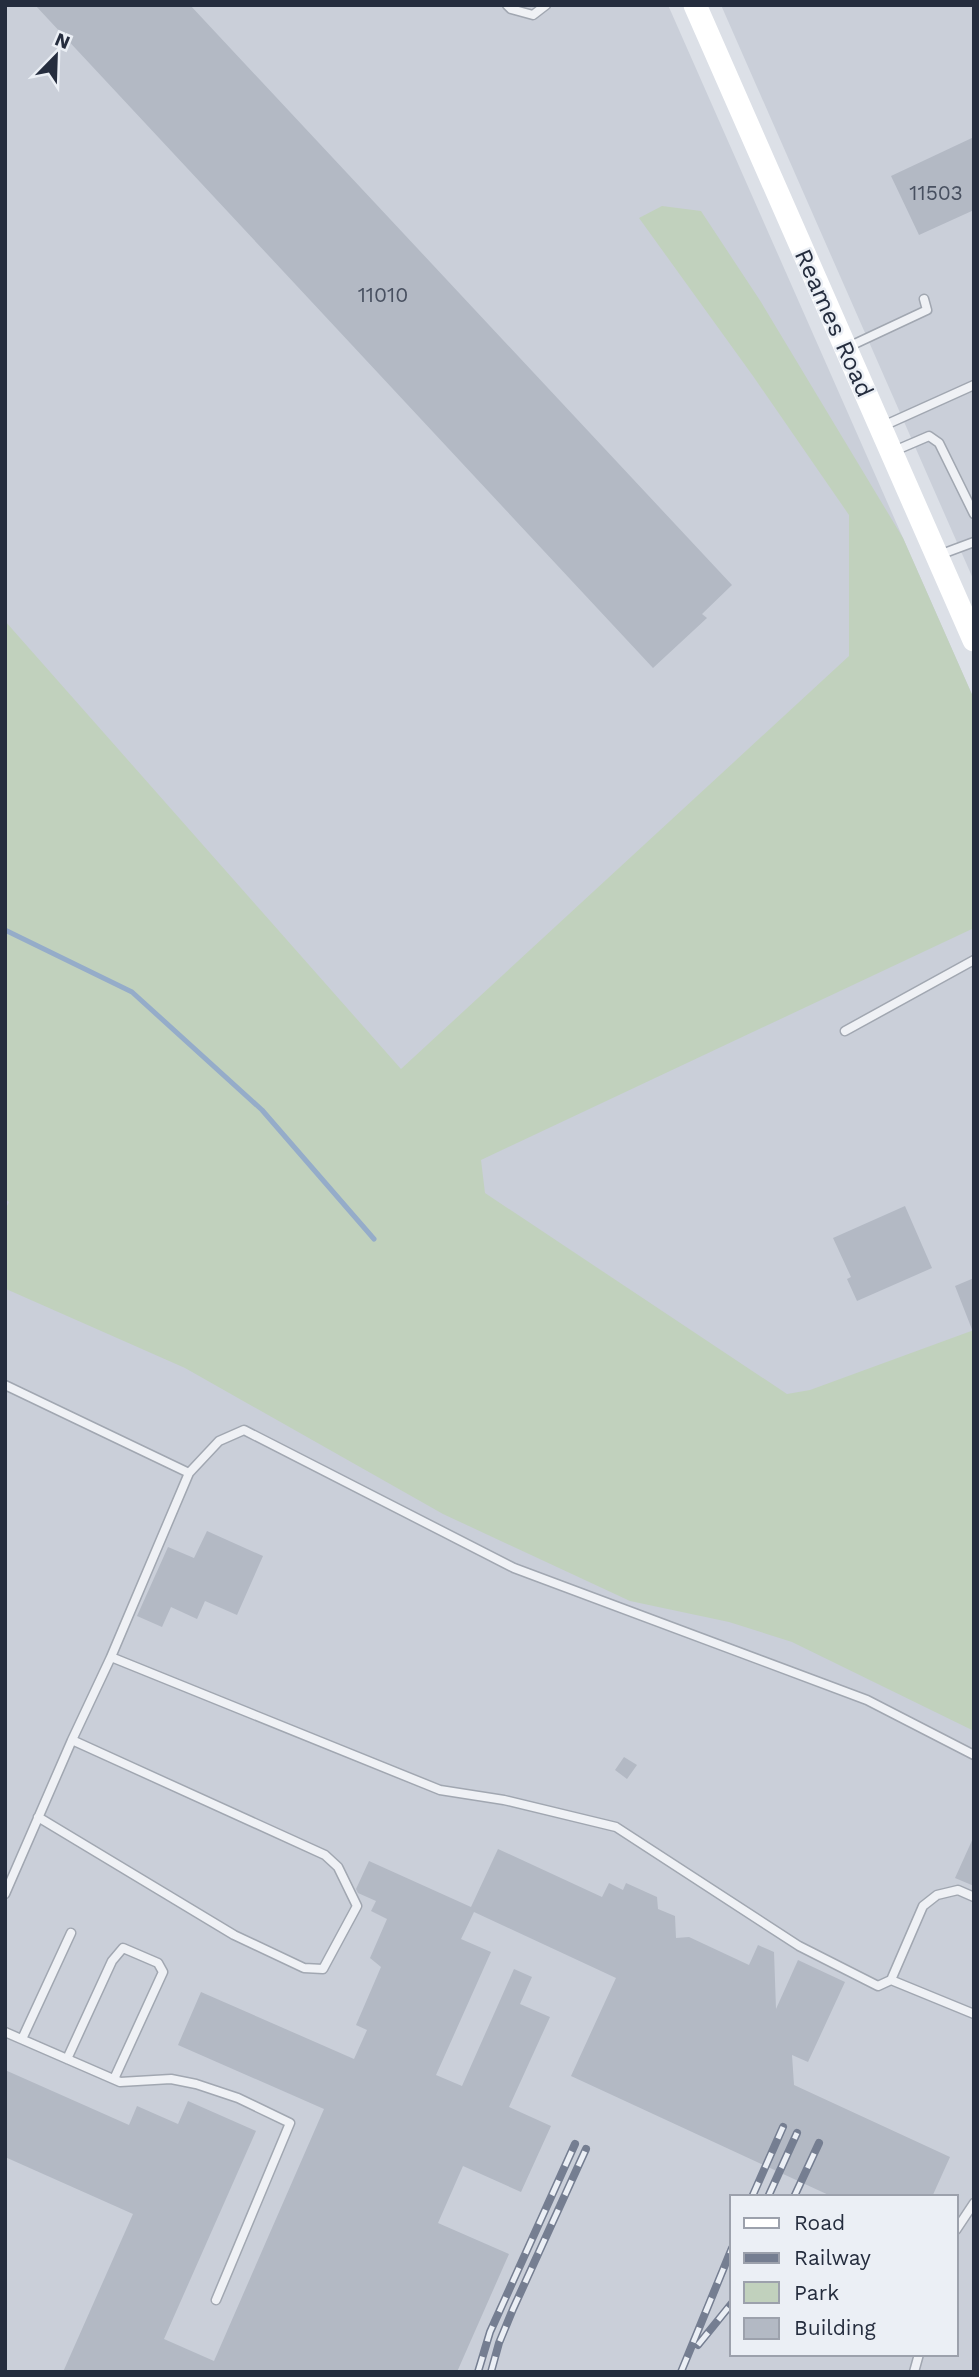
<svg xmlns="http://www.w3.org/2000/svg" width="979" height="2377" font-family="'Work Sans',sans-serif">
<rect width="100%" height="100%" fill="#dce0e7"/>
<path fill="#cacfd9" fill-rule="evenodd" d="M5,5H668L974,699V2372H5ZM732,2197H956V2354H732Z
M721,5H974V581Z"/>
<path fill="#c1d1bd" d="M662,206L701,211L761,302L903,538L974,699V928L481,1160L485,1193L787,1394L810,1390L974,1330V1731L792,1642L729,1622L630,1601L443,1514L185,1368L6,1289L5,1210L9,1202L5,1199V621L401,1069L849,656V515L753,376L639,218Z"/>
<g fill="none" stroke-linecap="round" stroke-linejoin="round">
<path stroke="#95acc9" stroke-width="5" d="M5,930L132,992L262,1110L374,1239"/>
</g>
<path fill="#b3b9c4" d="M35,5H190L732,585L702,614L707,618L653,668Z
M974,137V210L919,235L891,176Z
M905,1206L932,1268L857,1301L847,1279L851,1277L833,1238Z
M974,1278V1332H973L955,1286Z
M207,1531L263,1556L237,1615L205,1601L197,1619L171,1607L162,1627L137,1616L168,1547L194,1558Z
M624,1757L637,1765L627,1779L615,1770Z
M974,1836V1886L955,1878Z
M498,1849L602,1897L609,1883L623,1890L626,1883L657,1897L658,1909L675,1916L676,1938L689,1937L749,1965L758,1945L774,1952L776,2009L798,1960L845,1982L808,2062L792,2055L794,2085L950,2157L932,2197H833L571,2076L616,1978L474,1912L461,1939L491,1952L436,2075L462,2086L514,1969L532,1977L520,2004L550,2017L509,2107L551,2126L521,2192L463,2166L438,2223L509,2254L457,2372H63L133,2214L5,2157V2070L129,2125L137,2106L178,2124L188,2101L256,2131L164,2339L214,2361L324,2109L178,2045L201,1992L354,2059L367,2030L356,2025L381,1967L370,1958L387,1919L371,1911L376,1901L358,1893L356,1889L369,1861L471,1907Z"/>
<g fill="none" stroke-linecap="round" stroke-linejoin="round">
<g stroke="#a1a7b1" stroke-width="11">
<path id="lane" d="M507,5L511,9L533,15L546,5
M848,347L927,310L924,299
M883,426L974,385
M894,451L929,436L939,443L974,514
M939,555L974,542
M845,1031L974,960
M5,1385L189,1473
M111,1657L189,1473L219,1441L244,1430L514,1568L867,1700L974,1755
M72,1740L111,1657L440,1790L504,1800L616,1827L799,1946L878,1986L891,1980L923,1906L937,1895L958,1890L974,1897
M5,1894L72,1740L325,1855L338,1867L357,1906L323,1969L304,1968L234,1935L38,1817
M891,1980L974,2014
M5,2032L120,2082L171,2079L196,2084L238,2098L290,2123L216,2300
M22,2039L71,1933
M67,2059L112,1961L123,1948L158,1963L163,1972L114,2079
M956,2230L974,2203
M914,2372L919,2354"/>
</g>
<use href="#lane" stroke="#eff1f5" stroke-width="8"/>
<path stroke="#fff" stroke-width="23" d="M695,5L974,640"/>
<g stroke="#757e91" stroke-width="8">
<path id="rail" d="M752,2197L783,2127
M768,2197L797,2133
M794,2197L819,2143
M698,2345L732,2303
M478,2372L490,2332L575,2144
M491,2372L499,2343L513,2309L586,2149
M681,2372L732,2248"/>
</g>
<use href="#rail" stroke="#ebeff5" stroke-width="5" stroke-dasharray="16" stroke-linecap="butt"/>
</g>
<g text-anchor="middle" stroke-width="5" stroke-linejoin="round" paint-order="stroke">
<g font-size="21" fill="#485060">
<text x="936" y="200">11503</text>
<text x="383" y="302">11010</text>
</g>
<g font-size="24" fill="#252d3e" stroke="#ebeff5">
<text transform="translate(834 323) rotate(66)" y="8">Reames Road</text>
</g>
</g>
<rect width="979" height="2377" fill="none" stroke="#252d3e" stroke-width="14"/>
<rect x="730" y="2195" width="228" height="161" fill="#ebeff5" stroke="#9ca1ac" stroke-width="2"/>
<rect x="744" y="2218" width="35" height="10" fill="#ffffff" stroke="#9ca1ac" stroke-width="2"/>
<text x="794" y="2230" font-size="21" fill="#252d3e">Road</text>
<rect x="744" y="2253" width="35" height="10" fill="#757e91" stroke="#9ca1ac" stroke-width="2"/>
<text x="794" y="2265" font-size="21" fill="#252d3e">Railway</text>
<rect x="744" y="2282" width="35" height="21" fill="#c1d1bd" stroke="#9ca1ac" stroke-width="2"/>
<text x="794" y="2300" font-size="21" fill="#252d3e">Park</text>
<rect x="744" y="2318" width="35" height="21" fill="#b3b9c4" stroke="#9ca1ac" stroke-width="2"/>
<text x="794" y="2335" font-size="21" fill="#252d3e">Building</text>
<g transform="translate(56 56) rotate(23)" stroke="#ebeff5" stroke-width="5" paint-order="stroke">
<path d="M0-5L12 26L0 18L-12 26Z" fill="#252d3e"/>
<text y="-10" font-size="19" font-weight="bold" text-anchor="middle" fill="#252d3e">N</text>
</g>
</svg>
